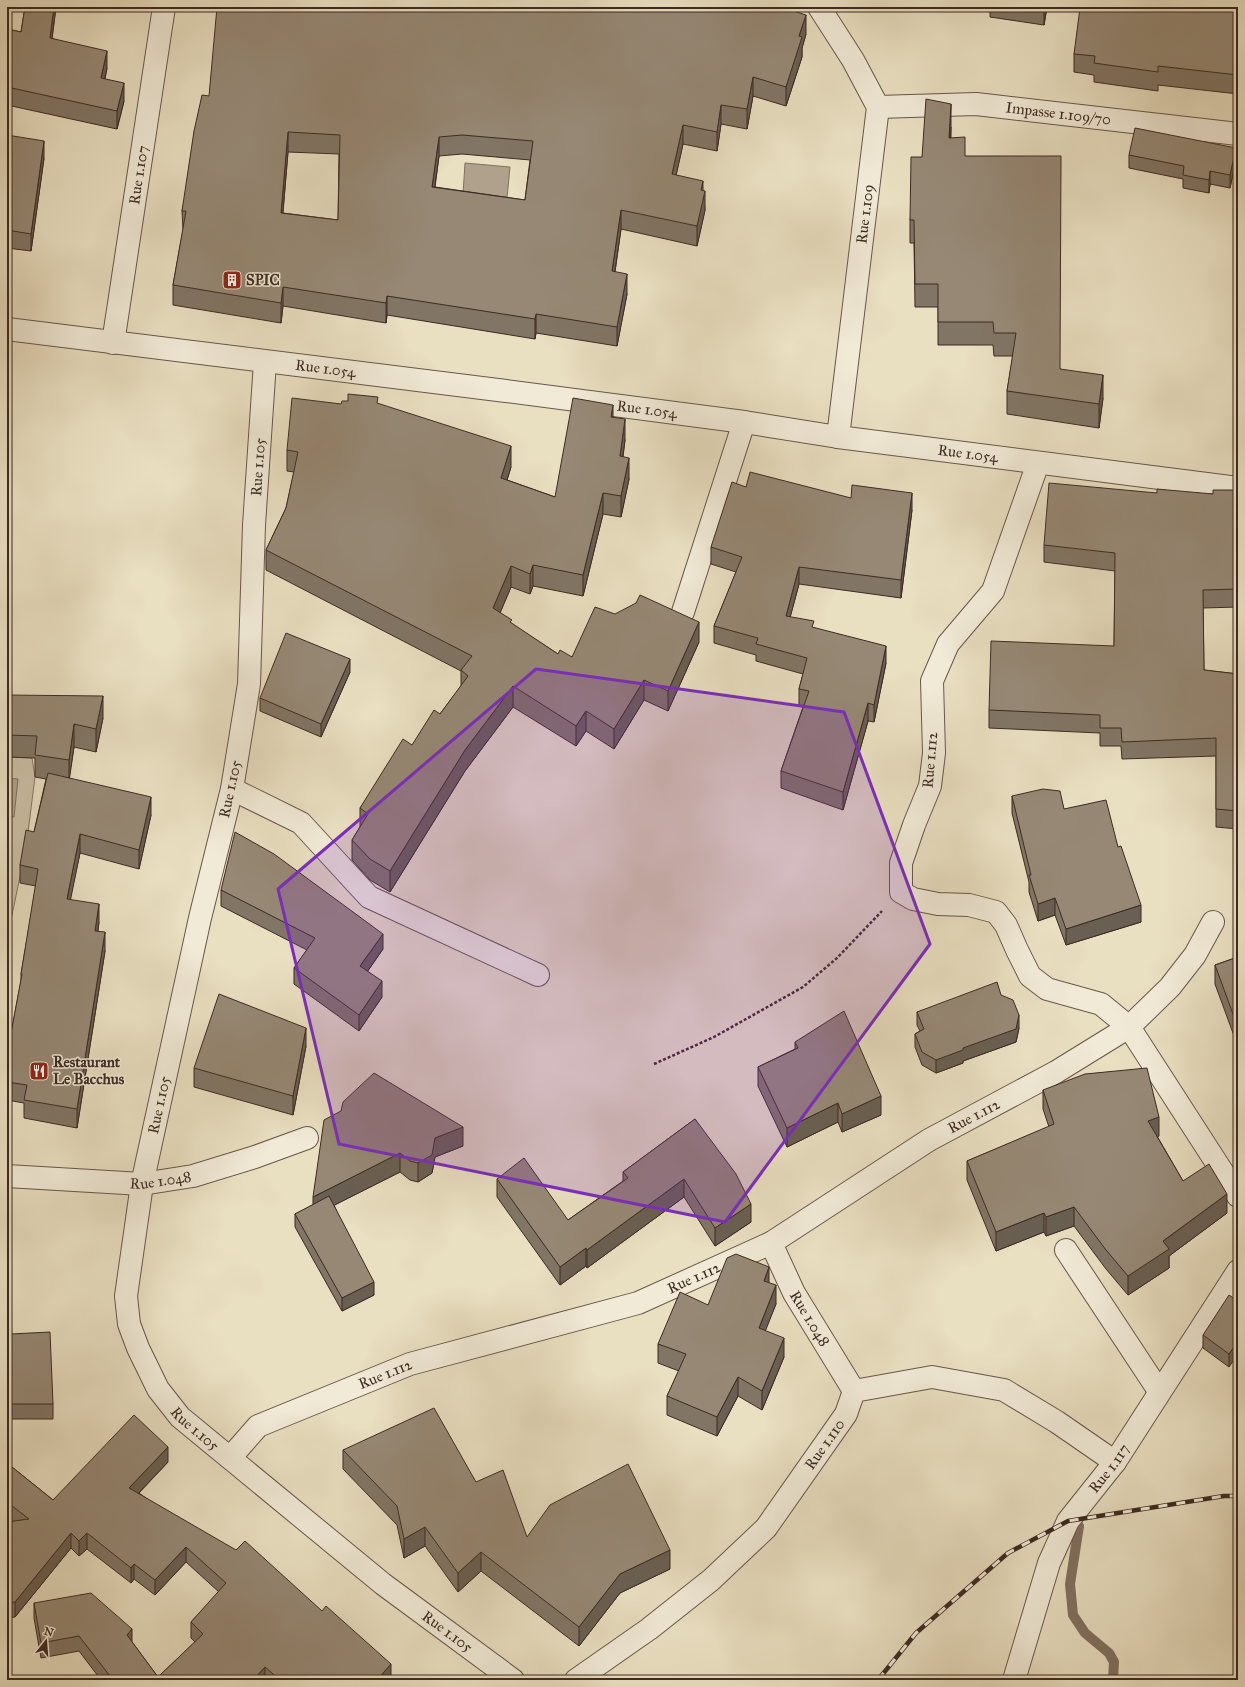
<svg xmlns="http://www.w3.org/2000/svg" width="1245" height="1687" font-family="'IM FELL Great Primer',serif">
<rect width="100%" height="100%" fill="#e9dfc1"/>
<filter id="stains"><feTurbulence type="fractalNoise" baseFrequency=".005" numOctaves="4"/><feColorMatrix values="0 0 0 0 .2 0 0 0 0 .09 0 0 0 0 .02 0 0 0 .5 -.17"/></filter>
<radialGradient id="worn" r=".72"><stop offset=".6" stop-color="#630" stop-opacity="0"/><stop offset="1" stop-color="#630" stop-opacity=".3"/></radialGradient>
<path fill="#ccc0a6" stroke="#847564" d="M7,757L32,758L35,777L26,848L7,939Z"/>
<path fill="#afa18b" stroke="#817161" d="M465,163L510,167L507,198L463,194Z
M7,778L18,779L14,817L7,816Z"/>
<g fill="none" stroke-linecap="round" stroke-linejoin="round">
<path stroke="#817161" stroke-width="10" d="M1079,1526L1070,1584L1073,1615L1085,1633L1109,1653L1114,1662L1113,1680"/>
<g stroke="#68574a" stroke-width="24">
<g id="minor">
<path d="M819,7L853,60L878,107L838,437"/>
<path id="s1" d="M878,107L976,104L1238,134"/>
<path id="s2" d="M7,329L506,391L744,422L838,437L1238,488"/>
<path id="s3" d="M113,343L164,7"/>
<path id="s4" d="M265,362L254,525L249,684L232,789L200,918L142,1184L126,1296L129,1324L138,1348L158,1389L180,1417L383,1584L513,1680"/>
<path d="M1038,463L993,591L948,644L932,681L934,753L930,786L914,825L901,863V892L913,899L938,904L969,905L996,912L1006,925L1017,950L1030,976L1047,989L1101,1004L1129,1027L1238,1196"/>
<path d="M683,612L744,422"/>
<path d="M232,789L301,823L369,897L538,975"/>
<path id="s5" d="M7,1176L142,1184L193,1176L255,1157L307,1138"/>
<path id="s6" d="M771,1243L794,1293L854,1391"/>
<path d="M1066,1250L1159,1391"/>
<path id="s7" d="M230,1458L258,1426L410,1364L638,1303L771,1243L929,1140L1056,1072L1129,1027L1170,987L1195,955L1213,922"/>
<path id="s8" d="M576,1680L649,1629L711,1580L766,1528L846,1414L854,1391L932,1377L1004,1390L1057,1422L1115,1462"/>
<path id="s9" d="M1014,1680L1049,1563L1068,1521L1115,1462L1238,1271"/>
</g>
</g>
<path stroke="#3d2a23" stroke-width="2.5" stroke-dasharray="3 2" stroke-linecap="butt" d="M654,1064L714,1037L803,987L837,958L882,911"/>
<use href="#minor" stroke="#f1ead7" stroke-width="22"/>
<g stroke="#3d2a23" stroke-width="4.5">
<path id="rail" d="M878,1680L916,1633L1008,1553L1068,1521L1224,1496H1238"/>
</g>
<use href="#rail" stroke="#f1ead7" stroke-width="3" stroke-dasharray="9" stroke-linecap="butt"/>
</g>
<path fill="#817565" stroke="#3d2a23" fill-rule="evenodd" d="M25,7H56L52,38L107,68L105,79L124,101L117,129L7,105V29L21,32Z
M990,7H1047L1044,25L990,17Z
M1238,7V94L1158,85V91L1094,82V75L1074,72V54L1097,10Z
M806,34L802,48V57L786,106L753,96L747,129L721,124L717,151L683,144L676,175L703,190L705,210L697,246L621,229L615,272L627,294L617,346L536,333L535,339L387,315L386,323L283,306L281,323L173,305V285L183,230L182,211L209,96ZM288,152L339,154L338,220L283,213ZM462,154L530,160L525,200L435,187L439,156Z
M951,127V138L965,156L1060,369L1103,398L1099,428L1007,414V391L1013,356H994L993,345H938V307H915L914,243H910V220L922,157Z
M7,135L44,158L31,251L7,248Z
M1129,155L1236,160L1230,188L1210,184L1209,193L1183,188V179L1129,168Z
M341,404H378L511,467L507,480L555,497L613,417L625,440L623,457L629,479L621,517L603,514L583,596L533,586L530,594L511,587L500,613L512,624L558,654L572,657L699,642L668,711L644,700L614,749L586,731L576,746L513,707L465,771L390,892L370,880L352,860V840L360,827V808L412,745L440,714L461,686V671L266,570V550L286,508L294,472L287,471V450Z
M1238,490V607L1203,608L1204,670L1238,674V829L1216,827V756L1122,759L1121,746H1100V733L989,728V710L1114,646L1115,571L1044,562V545L1157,493L1213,494Z
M851,498L912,510L901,598L799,584L790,617L886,663L874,722L868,721L843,810L781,788V771L803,707L799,706V689L803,674L756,661V655L714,643V626L736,572L711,564V547Z
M350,672L321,737L260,711V698Z
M7,695L103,718L96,752L74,747L69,778L151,815L139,869L80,853L70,899L99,922L98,931L105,951L77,1128L24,1118V1103L7,1100V1055L21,981V974L36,886L20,883V865L34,832L46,779L35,777V758L7,757Z
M1012,796L1064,809L1118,847L1141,922L1066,945L1055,915L1038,921L1029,892V882L1012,813Z
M221,890L383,949L367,972L382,997L359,1031L294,984V968L307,950L221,906Z
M1238,957V1043L1237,1044L1215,984V965Z
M1001,995L1019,1028L1016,1042L963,1061V1063L936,1073L922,1065L915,1047V1034L920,1031L917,1025V1012Z
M795,1042L881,1115L842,1132L838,1122L787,1147L758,1086V1067L795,1049Z
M306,1046L293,1115L194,1087V1068Z
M1043,1090L1159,1136H1157L1183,1181L1227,1213L1169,1256V1268L1128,1295L1106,1269L1074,1226L1046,1236L1044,1232L996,1251L967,1180V1161L1049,1127L1043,1109Z
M341,1111L463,1146L435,1157L432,1173L418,1182L410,1180L400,1172L334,1205L374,1295L342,1311L295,1227V1214L313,1205Z
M695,1119L751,1222L715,1246L684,1197L587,1268L586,1266L560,1285L497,1197V1179L568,1220L623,1181V1172Z
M769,1283L776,1304L765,1330L784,1357L762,1410L738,1396L717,1436L667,1415V1396L679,1371L658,1363V1344L708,1305Z
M7,1288L11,1334L53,1404V1419H7Z
M1238,1301L1229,1367L1203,1348V1335Z
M343,1450L476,1482L527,1537L670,1569L620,1593L579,1646L481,1571L458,1592L425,1546L404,1558L397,1525L343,1469Z
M168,1462L139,1493L391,1679L390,1680H101L79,1651L41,1658L34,1618V1603L132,1642L158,1677L195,1642L191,1638V1622L219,1592L186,1562L155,1595L134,1579L131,1583L87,1549L79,1556L71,1548L15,1617L7,1618V1522L12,1521L7,1517V1463L53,1500Z"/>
<path fill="#695f52" stroke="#3d2a23" d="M54,7H56L50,55V38Z
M1044,7H1047L1044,25Z
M806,15V34L802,48V57L786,106V87L799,36Z
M107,51V68L101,95V78Z
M753,77V96L747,129V109Z
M124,83V101L117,129V111Z
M951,104V127L949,161V138Z
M721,105V124L717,151V132Z
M683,125V144L672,194V174Z
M288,132V152L281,233V213Z
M439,137V156L432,206V187Z
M44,141V158L31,251V234Z
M1236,148V160L1230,188V175Z
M1210,171V184L1209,193V180Z
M703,181V200L705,191V210L697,246V226L701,190Z
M621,210V229L612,291V271Z
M627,274V294L617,346V327Z
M283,287V306L281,323V303Z
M387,296V315L386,323V303Z
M536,314V333L535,339V319Z
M1103,375V398L1099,428V404Z
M613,405V426L611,417Z
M625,419V440L620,477V456Z
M511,446V467L501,499V478Z
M629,458V479L621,517V496Z
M603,493V514L583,596V575Z
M912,493V510L901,598V580Z
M533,565V586L530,594V574Z
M511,566V587L493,629V608Z
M799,567V584L786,633V616Z
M699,622V642L668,711V691Z
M886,646V663L874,722V705Z
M350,659V672L321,737V724Z
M644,680V700L614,749V729Z
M513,686V707L465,771L390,892V871L465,750Z
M103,696V718L96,752V729Z
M868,703V721L843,810V792Z
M586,711V731L576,746V726Z
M74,724V747L69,782V760Z
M151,797V815L139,869V850Z
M80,834V853L67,917V899Z
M1055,898V915L1038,921V904Z
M99,904V922L95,949V931Z
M1141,905V922L1066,945V929Z
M105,932V951L77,1128V1109Z
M383,934V949L360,982V966Z
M382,981V997L359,1031V1015Z
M1019,1015V1028L1016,1042L963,1061V1063L936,1073V1060L963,1048Z
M1237,1025H1238V1043L1237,1044Z
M306,1028V1046L293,1115V1096Z
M881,1096V1115L842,1132V1114Z
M838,1103V1122L787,1147V1128Z
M1159,1117V1136L1148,1140V1121Z
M463,1127V1146L435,1157L432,1173L418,1182V1163L435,1138Z
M400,1153V1172L313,1216V1197Z
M684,1179V1197L587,1268V1250Z
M1227,1194V1213L1169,1256V1268L1128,1295V1276L1163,1241Z
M751,1204V1222L715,1246V1228Z
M1074,1207V1226L1046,1236V1217Z
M1044,1213V1232L996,1251V1232Z
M586,1248V1266L560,1285V1267Z
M769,1267V1286L764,1281Z
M374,1282V1295L342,1311V1298Z
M776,1285V1304L759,1347V1328Z
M784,1338V1357L762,1410V1391Z
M1238,1341V1354L1229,1367V1354Z
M738,1377V1396L717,1436V1417Z
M168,1447V1462L129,1503V1488Z
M425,1527V1546L404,1558V1539Z
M71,1533V1548L15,1617V1602Z
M87,1533V1549L79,1556V1541Z
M186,1547V1562L155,1595V1580Z
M670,1550V1569L620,1593L579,1646V1627L620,1574Z
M481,1552V1571L458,1592V1573Z
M134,1564V1579L131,1583V1568Z
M132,1629V1644L127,1635Z
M391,1664V1679L390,1680H377Z
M265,1667V1680H253Z"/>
<path fill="#968875" stroke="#3d2a23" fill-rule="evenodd" d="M25,7H54L50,38L107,51L101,78L124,83L117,111L7,87V29L21,32Z
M217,7H435L505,11V7H781L806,15L799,36L802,37L786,87L753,77L747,109L721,105L717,132L683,125L672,174L703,181L701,190L705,191L697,226L621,210L612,271L627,274L617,327L536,314L535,319L387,296L386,303L283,287L281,303L173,285L186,211H182L194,131L202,95L209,96ZM288,132L340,135L338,220L281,213ZM462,135L533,141L525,200L432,187L439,137Z
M1097,7H1238V75L1158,66V72L1094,63L1095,56L1074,54L1080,8L1097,10Z
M926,99L951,104L949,138L965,137V156H1061L1060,369L1103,375L1099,404L1007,391L1016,333H994L993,322H938V284H915L914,220H910L911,157H922Z
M1135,128L1236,148L1230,175L1210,171L1209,180L1183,175L1184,166L1129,155Z
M7,135L44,141L31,234L7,230Z
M348,394L378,397L377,403L511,446L501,478L555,497L573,398L613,405L611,417L625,419L620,456L629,458L621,496L603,493L583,575L533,565L530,574L511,566L493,608L512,620L510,622L558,654L560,650L572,657L595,607L615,614L636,603L640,595L699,622L668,691L644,680L614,729L586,711L576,726L513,686L465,750L390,871L370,859L352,840L368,814L360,808L403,739L412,745L434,710L440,714L468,676L461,670L472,656L266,550L286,508L298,452L287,450L292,398L341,404L342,401H348Z
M750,472L851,498L852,485L912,493L901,580L799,567L786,616L814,621L812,627L886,646L874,705L868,703L843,792L781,771L809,691L799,689L807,658L756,644L758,638L714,626L742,557L711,547L732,482L746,487Z
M1049,483L1157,493V489L1213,494V490H1238V589L1203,590L1204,670L1238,674V811L1216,809V738L1122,742L1121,728H1100V715L989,710L991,641L1114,646L1115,553L1044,545Z
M286,633L350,659L321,724L260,698Z
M7,695L103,696L96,729L74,724L69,760L35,755L37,736L7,735Z
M48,773L151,797L139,850L80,834L67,899L99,904L95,931L105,932L77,1109L24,1100L27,1085L7,1082V1055L22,974H21L38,869L20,865L26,830L34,832Z
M1043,789L1060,791L1064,809L1106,800L1118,847L1121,846L1141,905L1066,929L1055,898L1038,904L1029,875H1031L1012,796Z
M235,832L274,854L383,934L360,966L382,981L359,1015L294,968L315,938L221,890Z
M1238,957V1025H1237L1215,965Z
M997,982L1001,995L1013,1000L1019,1015L1016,1029L963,1048V1050L936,1060L922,1052L915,1034L924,1029L917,1012Z
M219,994L306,1028L293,1096L194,1068Z
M844,1011L881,1096L842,1114L838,1103L787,1128L758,1067L798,1048L795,1042Z
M1147,1068L1159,1117L1148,1121L1183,1181L1209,1164L1227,1194L1163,1241L1169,1249L1128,1276L1106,1250L1074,1207L1046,1217L1044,1213L996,1232L967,1161L1054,1124L1043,1090L1085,1074Z
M374,1073L463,1127L435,1138L432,1155L418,1163L410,1161L400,1153L313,1197L324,1120L341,1111L343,1102Z
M695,1119L736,1174L751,1204L715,1228L684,1179L587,1250L586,1248L560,1267L497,1179L524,1158L568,1220L628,1178L623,1172Z
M329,1196L374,1282L342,1298L295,1214Z
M736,1254L769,1267L764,1281L776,1285L759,1328L784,1338L762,1391L738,1377L717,1417L667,1396L686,1354L658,1344L680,1292L708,1305L727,1258Z
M7,1288H9L11,1334L50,1332L53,1404H7Z
M1229,1295L1238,1301V1341L1229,1354L1203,1335Z
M434,1408L476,1482L503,1470L527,1537L550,1505L628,1464L670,1550L620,1574L579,1627L481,1552L458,1573L425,1527L404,1539L397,1506L343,1450Z
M134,1415L168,1447L129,1488L236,1550L245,1541L322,1611L326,1606L391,1664L377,1680H280L265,1667L253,1680H113L79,1636L41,1643L34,1603L91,1593L132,1629L127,1635L158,1677L203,1634L191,1622L226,1583L186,1547L155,1580L134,1564L131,1568L87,1533L79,1541L71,1533L15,1602L7,1603V1522L29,1519L7,1502V1463L53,1500Z"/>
<path fill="#7b2cbf" fill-opacity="0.2" stroke="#7b2cbf" stroke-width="3" stroke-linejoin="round" d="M536,669L844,712L930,944L725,1222L339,1144L278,889Z"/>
<defs>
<g id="building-square" transform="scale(1)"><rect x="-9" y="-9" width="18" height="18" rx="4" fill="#8f2418" stroke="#f1ead7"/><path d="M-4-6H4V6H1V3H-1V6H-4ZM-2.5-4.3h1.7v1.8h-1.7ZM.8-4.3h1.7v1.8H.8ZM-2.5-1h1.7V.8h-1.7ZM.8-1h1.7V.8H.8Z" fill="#fff"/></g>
<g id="restaurant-square" transform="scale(1)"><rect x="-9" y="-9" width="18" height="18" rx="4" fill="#8f2418" stroke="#f1ead7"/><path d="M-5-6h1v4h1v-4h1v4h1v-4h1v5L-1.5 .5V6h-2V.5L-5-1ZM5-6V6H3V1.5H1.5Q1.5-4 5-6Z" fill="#fff"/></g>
</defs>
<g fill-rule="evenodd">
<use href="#building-square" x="232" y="280"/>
<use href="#restaurant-square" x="39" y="1071"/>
</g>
<g text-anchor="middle" stroke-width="3" stroke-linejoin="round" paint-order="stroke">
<g font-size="15" fill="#3d2a23" stroke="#f1ead7">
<text dy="5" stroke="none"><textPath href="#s1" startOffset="181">Impasse 1.109/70</textPath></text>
<text dy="5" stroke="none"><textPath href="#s3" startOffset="170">Rue 1.107</textPath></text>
<text transform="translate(865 214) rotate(-83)" y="5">Rue 1.109</text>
<text dy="5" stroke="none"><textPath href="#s2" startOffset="321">Rue 1.054</textPath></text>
<text dy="5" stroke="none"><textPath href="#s2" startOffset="645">Rue 1.054</textPath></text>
<text dy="5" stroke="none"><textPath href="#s2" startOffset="969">Rue 1.054</textPath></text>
<text transform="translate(258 467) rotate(-86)" y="5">Rue 1.105</text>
<text transform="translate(930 760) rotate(-85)" y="5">Rue 1.112</text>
<text transform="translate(230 789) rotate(-78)" y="5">Rue 1.105</text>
<text transform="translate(159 1105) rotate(-78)" y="5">Rue 1.105</text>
<text dy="5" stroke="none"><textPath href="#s7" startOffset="828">Rue 1.112</textPath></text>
<text dy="5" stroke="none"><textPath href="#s5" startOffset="154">Rue 1.048</textPath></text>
<text dy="5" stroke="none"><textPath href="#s7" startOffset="504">Rue 1.112</textPath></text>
<text dy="5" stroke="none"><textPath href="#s6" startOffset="85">Rue 1.048</textPath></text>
<text dy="5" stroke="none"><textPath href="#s7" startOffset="180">Rue 1.112</textPath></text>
<text dy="5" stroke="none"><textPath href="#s4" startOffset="1101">Rue 1.105</textPath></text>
<text dy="5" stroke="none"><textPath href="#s8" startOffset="346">Rue 1.110</textPath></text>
<text dy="5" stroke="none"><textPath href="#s9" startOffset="235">Rue 1.117</textPath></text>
<text dy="5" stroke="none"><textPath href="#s4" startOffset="1425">Rue 1.105</textPath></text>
</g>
<g font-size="15" font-weight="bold" fill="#3d2a23" stroke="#f1ead7" text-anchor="start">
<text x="246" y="285">SPIC</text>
<text x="53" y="1067">Restaurant<tspan x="53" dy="17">Le Bacchus</tspan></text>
</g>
</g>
<rect width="1245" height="1687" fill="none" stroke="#e9dfc1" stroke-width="24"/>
<rect x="8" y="8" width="1229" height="1671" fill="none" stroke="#3d2a23" stroke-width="2"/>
<rect x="12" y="12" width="1221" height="1663" fill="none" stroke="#3d2a23"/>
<g transform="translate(46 1641) rotate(17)" stroke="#f1ead7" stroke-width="3" paint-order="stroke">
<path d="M0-3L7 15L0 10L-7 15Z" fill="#3d2a23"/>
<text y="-6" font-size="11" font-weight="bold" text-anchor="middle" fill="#3d2a23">N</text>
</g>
<rect width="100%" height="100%" filter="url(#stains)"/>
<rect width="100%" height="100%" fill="url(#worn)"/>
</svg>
